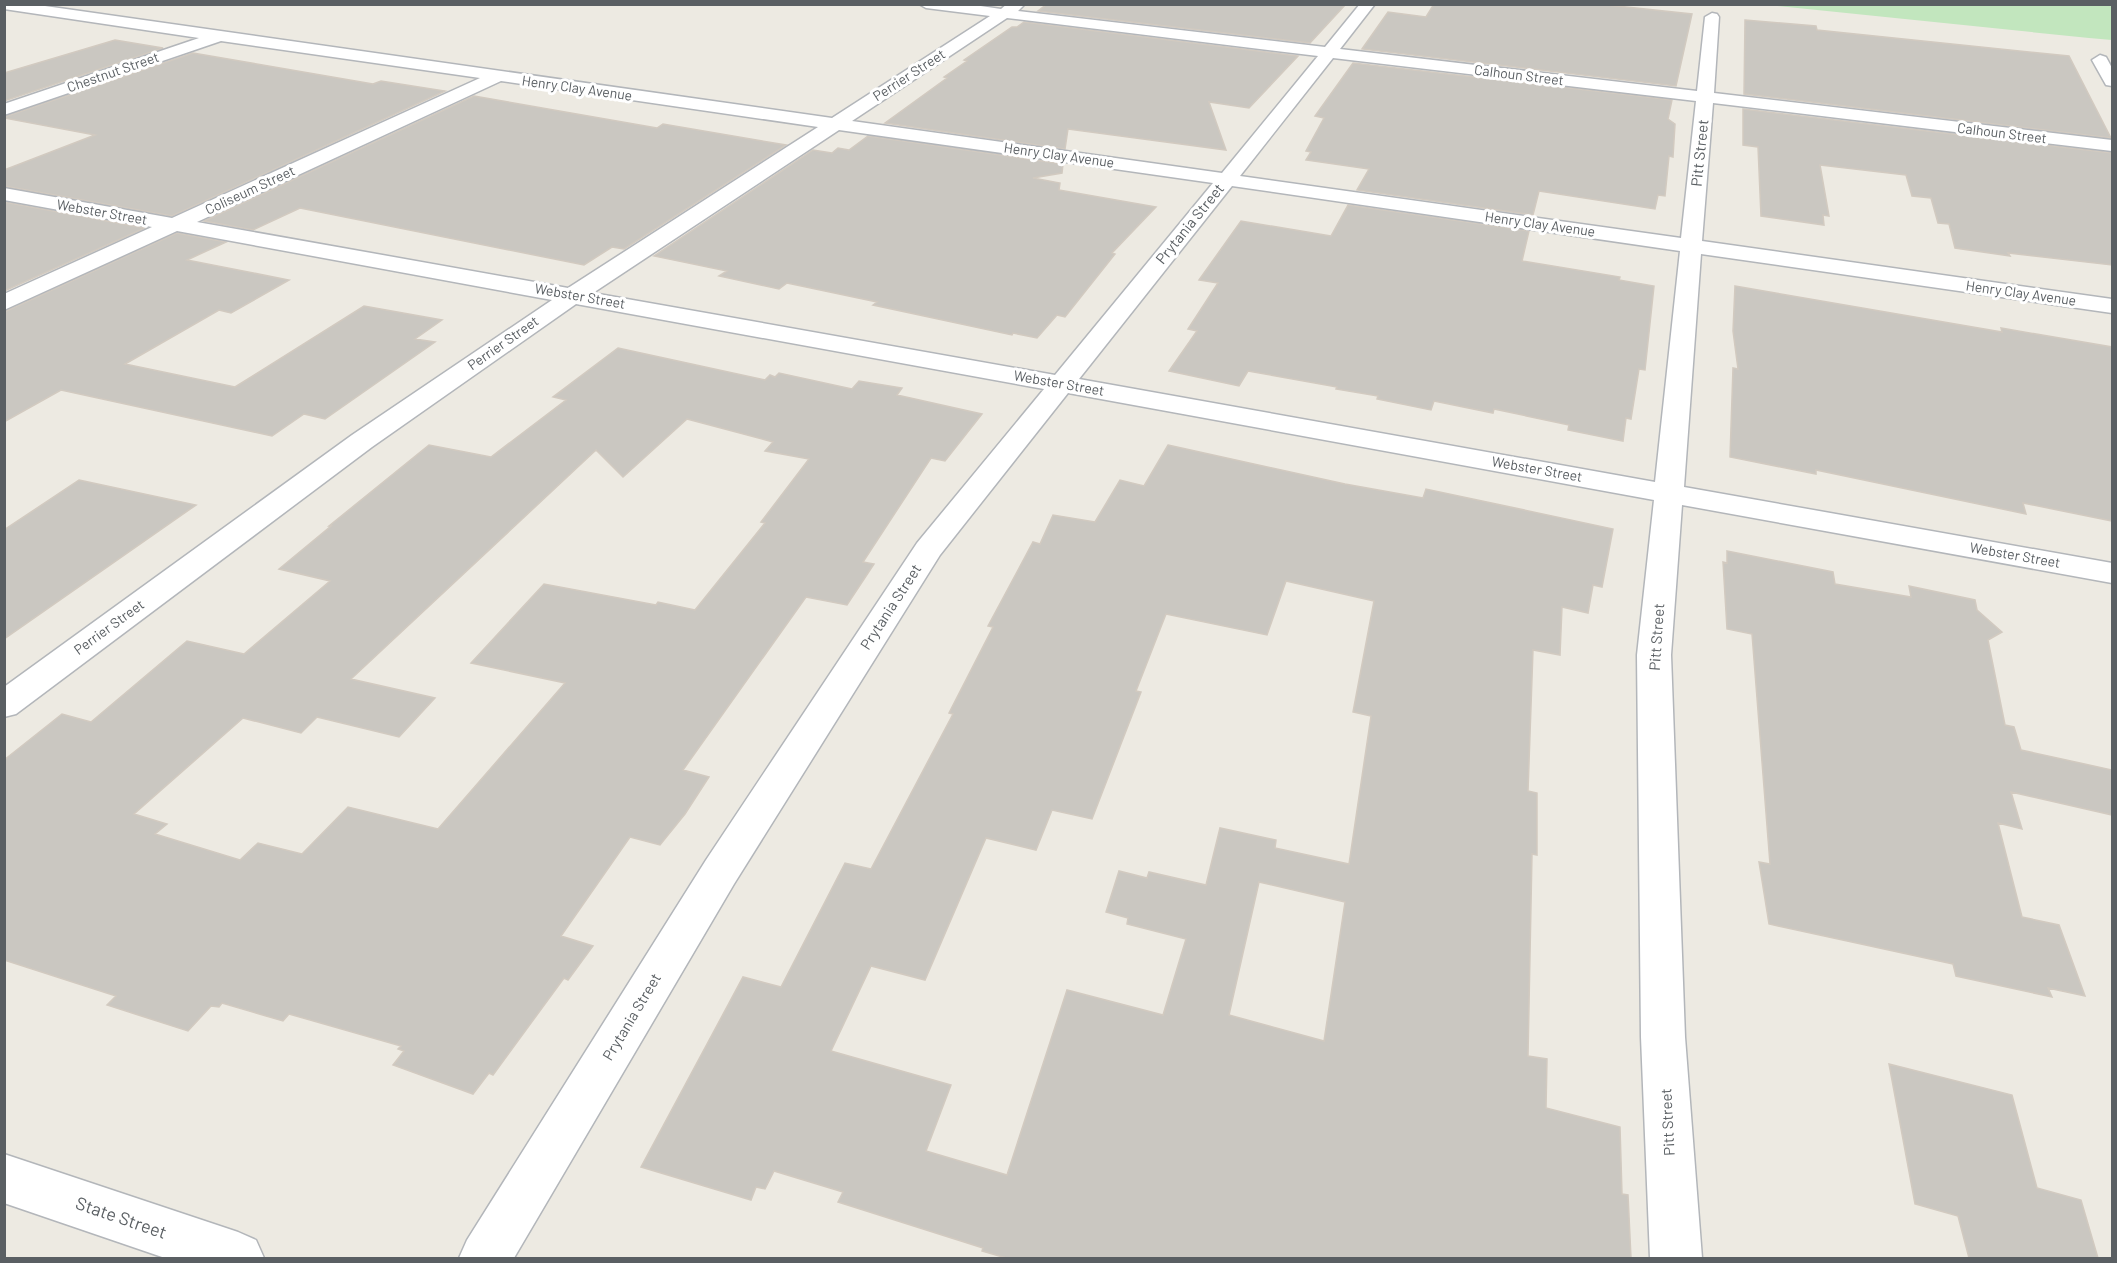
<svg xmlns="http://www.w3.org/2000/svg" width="2117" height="1263" font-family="Barlow,sans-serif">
<rect width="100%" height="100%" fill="#edeae2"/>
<path fill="#c2e6be" d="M1768,5H2112V40L2089,38Z"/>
<path fill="#cac7c1" stroke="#d2cac0" stroke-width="1.5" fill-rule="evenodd" d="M1047,4H1346L1310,43L1038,11Z
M1434,4H1598L1692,14L1676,86L1362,49L1388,12L1426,17Z
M1745,20L1816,26L1817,30L2069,56L2111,138L1744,94Z
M1024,22L1298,56L1249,108L1209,102L1226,150L1068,129L1065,149L885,123L947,78L944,77L967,61L964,60L1012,27H1017Z
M115,40L163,48L4,101V73Z
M193,53L373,84L381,81L445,91L172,216L4,186V170L95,135L4,118V117Z
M1353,63L1672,100L1668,119L1675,124L1673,157L1669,156L1665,196L1658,195L1655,209L1539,191L1533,215L1357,190L1369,169L1306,160L1311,152L1306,151L1324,118L1315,116Z
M474,96L657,128L663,124L786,145L624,249L612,247L584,265L300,208L253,230L204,221Z
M1743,109L2112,153V265L2008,253L2010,256L1955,248L1949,224L1938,223L1931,198L1912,196L1906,175L1820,165L1829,216L1823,215L1824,225L1761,216L1758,147L1743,145Z
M868,136L1063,164L1062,173L1033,178L1060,183L1059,190L1156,207L1112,253L1115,254L1065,317L1057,315L1037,338L1013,333L1012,335L873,305L877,302L787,283L779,289L719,276L727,271L654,256L813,150L832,153L838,148L849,150Z
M4,202L145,228L4,291Z
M1348,205L1529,231L1522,261L1620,277L1619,280L1654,286L1645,370L1639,369L1631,419L1626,418L1623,441L1568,430L1569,425L1494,409L1493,413L1434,401L1431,410L1377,399L1378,396L1336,389L1337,387L1248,371L1239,386L1169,371L1197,331L1188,329L1218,283L1199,280L1241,221L1331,236Z
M177,233L226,242L187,260L289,280L231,313L219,310L125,364L235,387L364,306L442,320L415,339L435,342L325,419L304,414L272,436L61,390L4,422V312Z
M1735,286L2002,332L2001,328L2112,347V521L2023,503L2026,514L1816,470V474L1730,457L1733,368L1738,369L1733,331Z
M618,348L765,380L770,375L775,377L779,373L852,389L859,381L902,388L897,395L982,414L945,461L931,458L863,562L874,564L847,605L806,597L683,770L709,777L685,814L660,845L630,837L561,936L593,946L568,980L564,978L493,1075L489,1073L473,1094L393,1065L404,1051L398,1049L401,1046L289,1014L283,1021L222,1003L219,1007L211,1006L188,1031L107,1005L116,996L4,960V760L62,714L91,722L187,641L244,654L330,581L279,569L331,526H329L429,445L491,457L566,400L553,397ZM687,419L773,442L765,451L809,459L761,522L765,523L695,610L658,602L656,605L544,584L471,663L565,683L438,829L348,807L302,854L258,843L240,860L155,834L167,824L134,814L243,718L301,733L317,717L399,737L435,698L351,679L596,450L623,477Z
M1168,445L1345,484L1423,498L1426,489L1613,529L1602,587L1593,585L1588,613L1562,607L1560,655L1533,650L1528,791L1537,793V855L1532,854L1528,1056L1547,1059L1546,1108L1620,1127L1622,1194L1628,1195L1631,1258H1006L982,1251L983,1248L838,1202L843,1192L774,1171L765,1189L756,1187L751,1200L641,1167L743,977L781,987L845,863L871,869L953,714L949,713L993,627L988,626L1033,542L1040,544L1053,515L1095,522L1120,480L1144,486ZM1286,581L1374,601L1353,712L1371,716L1349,864L1275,848L1276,840L1220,828L1206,885L1149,872L1147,878L1119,871L1106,912L1128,918L1127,924L1186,939L1163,1015L1067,990L1007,1175L926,1151L951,1085L831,1051L871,966L925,980L986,838L1036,850L1052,810L1092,819L1141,692L1136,691L1166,614L1267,635ZM1259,882L1345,902L1324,1041L1229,1015Z
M79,480L196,505L4,639V530Z
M1727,551L1833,572L1835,584L1911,597L1909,586L1975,600L1977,610L2002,632L1988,640L2005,725L2014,727L2021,750L2112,770V815L2011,792L2022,829L1998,823L2022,917L2059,925L2085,996L2048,988L2052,997L1956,976L1953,964L1769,924L1759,862L1770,864L1752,634L1727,629L1723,562L1727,563Z
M1889,1064L2012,1095L2037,1188L2081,1200L2098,1258H1969L1958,1216L1915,1204Z"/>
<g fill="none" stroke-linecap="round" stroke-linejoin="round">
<g stroke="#b3b6ba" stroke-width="3">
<path id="minor" d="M4,4H31L832,118L990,16L926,8L919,4H967L1001,9L1007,4H1025L1018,11L1325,47L1360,4H1375L1340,49L1697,91L1705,17L1712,13L1717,14L1719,17L1714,93L2112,140V151L1713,103L1702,241L2112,299V313L1701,254L1684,487L2112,563V583L1682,505L1671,655L1685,1037L1702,1258H1650L1641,1037L1637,655L1654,500L1068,393L940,555L734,884L514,1258H459L467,1240L706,860L917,543L1044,389L576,304L372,447L16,714L4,717V687L352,435L552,300L177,231L4,310V294L152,227L4,200V188L172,218L480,78L221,41L4,115V104L199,38L4,9ZM1007,18L1318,56L1222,173L852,121ZM1333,58L1696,101L1681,238L1240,176ZM501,81L818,127L568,288L197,222ZM839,130L1213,183L1055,375L593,293ZM1232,186L1680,251L1655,482L1079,379Z
M2100,55L2106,57L2112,68V86L2106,85L2092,60Z
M4,1154L238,1232L256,1240L264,1258H165L4,1203Z"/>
</g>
<use href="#minor" fill="#fff" fill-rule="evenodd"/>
</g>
<g text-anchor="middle" stroke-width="6" stroke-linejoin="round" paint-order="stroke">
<g font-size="14" fill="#5a5f63" stroke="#fff">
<text transform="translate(113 72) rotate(-19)" y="5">Chestnut Street</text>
<text transform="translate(909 75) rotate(-33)" y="5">Perrier Street</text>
<text transform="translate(1519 75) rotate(7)" y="5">Calhoun Street</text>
<text transform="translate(577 88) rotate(8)" y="5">Henry Clay Avenue</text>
<text transform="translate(2002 133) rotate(7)" y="5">Calhoun Street</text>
<text transform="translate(1059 155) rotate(8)" y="5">Henry Clay Avenue</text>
<text transform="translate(250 190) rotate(-25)" y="5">Coliseum Street</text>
<text transform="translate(102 212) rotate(10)" y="5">Webster Street</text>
<text transform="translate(1540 224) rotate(8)" y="5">Henry Clay Avenue</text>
<text transform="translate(2021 293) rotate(8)" y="5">Henry Clay Avenue</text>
<text transform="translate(580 296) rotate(10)" y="5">Webster Street</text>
<text transform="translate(503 343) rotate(-35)" y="5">Perrier Street</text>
<text transform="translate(1059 383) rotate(10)" y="5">Webster Street</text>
<text transform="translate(1537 469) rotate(10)" y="5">Webster Street</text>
<text transform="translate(2015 555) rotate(10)" y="5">Webster Street</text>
<text transform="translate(109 627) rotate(-36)" y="5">Perrier Street</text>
</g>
<g font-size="15" fill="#5a5f63" stroke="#fff">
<text transform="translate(1700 153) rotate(-84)" y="5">Pitt Street</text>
<text transform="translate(1190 224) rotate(-51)" y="5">Prytania Street</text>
<text transform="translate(891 607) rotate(-57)" y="5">Prytania Street</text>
<text transform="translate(1657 637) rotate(-86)" y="5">Pitt Street</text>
<text transform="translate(632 1017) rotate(-59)" y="5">Prytania Street</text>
<text transform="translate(1668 1122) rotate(-93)" y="5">Pitt Street</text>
</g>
<g font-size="18" fill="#5a5f63" stroke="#fff">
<text transform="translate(121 1218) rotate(19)" y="6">State Street</text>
</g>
</g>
<rect width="2117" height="1263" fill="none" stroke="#5a5f63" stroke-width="12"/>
</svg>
